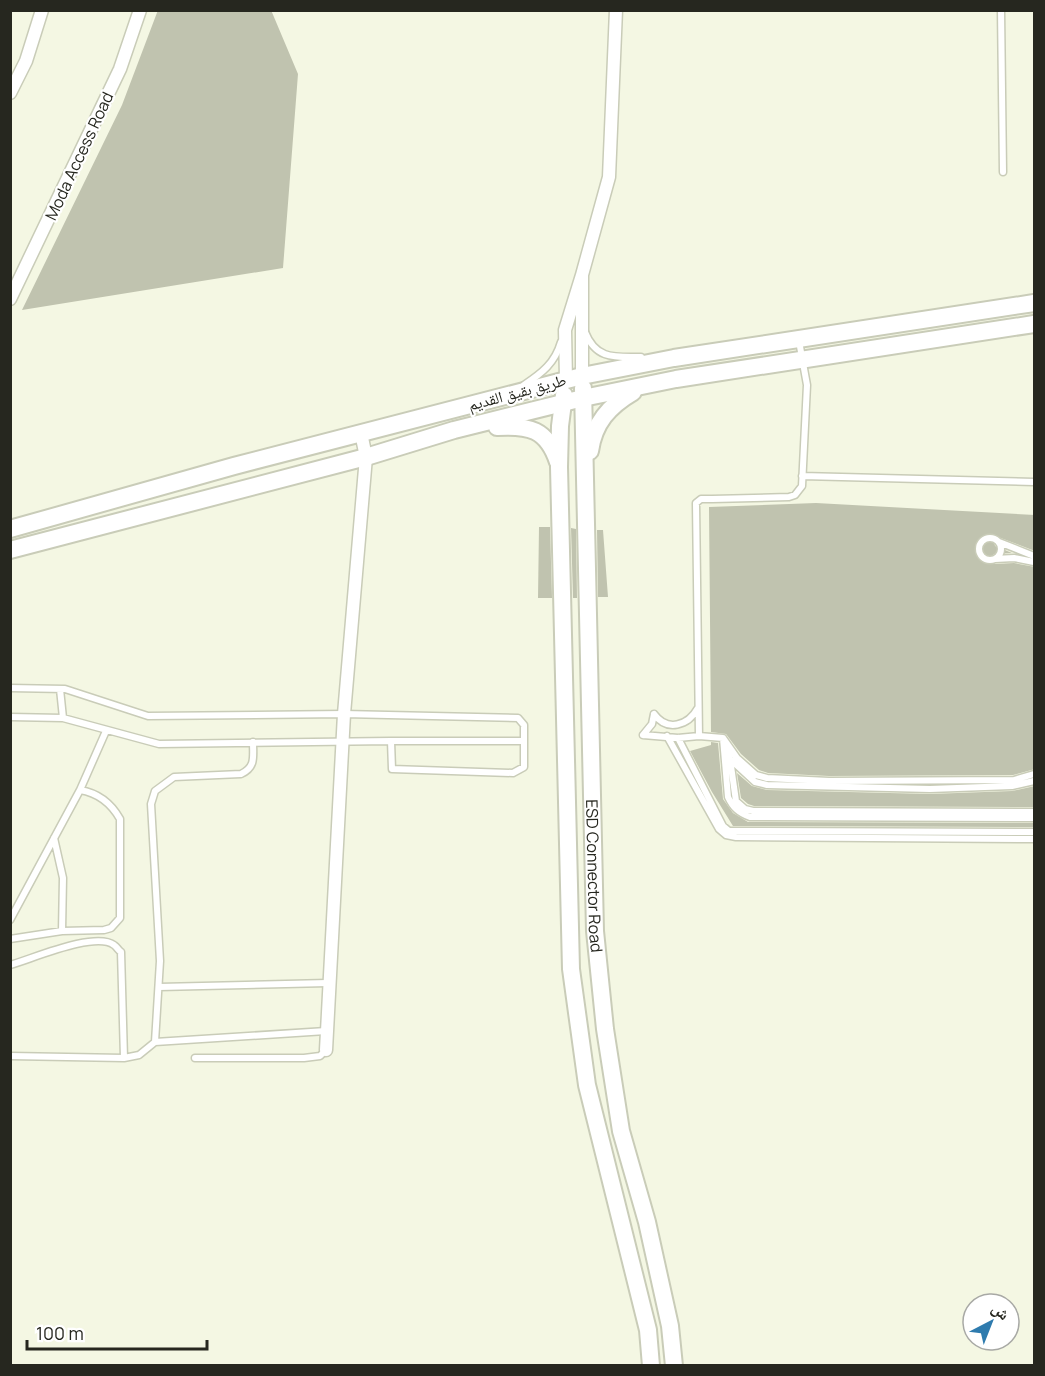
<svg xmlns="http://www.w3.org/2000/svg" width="1045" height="1376" font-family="Manrope,'Noto Naskh Arabic',sans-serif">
<rect width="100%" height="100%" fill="#f4f7e3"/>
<path fill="#c0c3af" d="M158,10H271L298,74L283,268L22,310L122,105Z
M816,503L1035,515V551L998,537L994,541L995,546L1012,553L994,554L990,559L991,562L995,564L1014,563L1035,567V769L1013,775L829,776L768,773L759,770L741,754L726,734L711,732L709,507Z
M539,527H550L552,598H538Z
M571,528L576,529L577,598H573Z
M597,530H603L608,597H598Z
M711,742L718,743L723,799L733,813L748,822L1035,823V827L733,826L712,792L690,751L711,745Z
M737,773L752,786L767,790L930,794L1012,791L1035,786V807L754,806L748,804L741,798Z"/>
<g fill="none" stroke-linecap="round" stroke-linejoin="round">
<g stroke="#c9ccb8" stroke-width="9">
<path id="service" d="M1001,10L1003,172
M585,332C596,360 615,357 641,357
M524,385C542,373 555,363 561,342
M802,476L1034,482
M979 549a11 11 0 1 1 22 0a11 11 0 1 1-22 0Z
M999,542L1034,556
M995,559L1014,558L1034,562
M10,688L65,689L148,716L344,714L518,718L524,725V767L513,773L392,769L391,741L159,744L63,718L10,717
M60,689L63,718
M654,714C667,732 688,726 698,708
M643,735L678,738L699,736L696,503L701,499H712L789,497L795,495L802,486L807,385L799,341
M643,735L652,724L654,714
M667,736L719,829L726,835L736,837L1034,839
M699,736L723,738L737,758L756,775L767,778L829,781L1014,780L1034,774
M678,738L723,826L729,831L1034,832
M723,738L728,797C733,808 739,813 750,817L1034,818
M391,741H524
M726,747L730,759L736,801L745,809L753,811L1034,812
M730,759L755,782L767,785L930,789L1012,786L1034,781
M54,838L63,878L62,931
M10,920L80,790
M10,939L62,931L104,930L111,928L120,918V819C111,803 98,793 80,790L106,731
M10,965C32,959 95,931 114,945C115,945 120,952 121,952L124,1058
M159,987L328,983
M155,1042L326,1031
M10,1056L124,1058L139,1055L155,1042L160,961L151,804L155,791L174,777L241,774C256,767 253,757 253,742
M195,1058H304L320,1056L326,1050"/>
</g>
<g stroke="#c9ccb8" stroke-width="15">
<path id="minor" d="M10,93L26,61L42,10
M582,275L609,177L616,10
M10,299L120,69L140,10
M566,380L565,330L582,275V376
M326,1050L344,714L366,457L361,433"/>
</g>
<g stroke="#c9ccb8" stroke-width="20">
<g id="secondary">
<path id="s1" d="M583,388L595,931L605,1029L621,1131L647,1222L670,1326L674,1366"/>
<path d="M564,395L560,426L559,467L571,969L587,1085L648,1330L651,1366"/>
<path d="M497,427C529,425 547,429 558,462"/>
<path d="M590,451C594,423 609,406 633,392"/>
<path d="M10,529L234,466L582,376L674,358L1034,303"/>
<path d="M10,550L366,457L454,430L583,398L676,379L1034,324"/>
</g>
</g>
<use href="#service" stroke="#fff" stroke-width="6"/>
<use href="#minor" stroke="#fff" stroke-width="12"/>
<use href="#secondary" stroke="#fff" stroke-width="16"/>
</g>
<g text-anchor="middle" stroke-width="4.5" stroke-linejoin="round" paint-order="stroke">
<g font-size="16" fill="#26271f" stroke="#fff">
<text transform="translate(79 156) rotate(-65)" y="6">Moda Access Road</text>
<text transform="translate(517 392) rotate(-15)" y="6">طريق بقيق القديم</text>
<text dy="6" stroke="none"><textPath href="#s1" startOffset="488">ESD Connector Road</textPath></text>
</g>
</g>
<rect width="1045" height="1376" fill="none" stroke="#26271f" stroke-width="24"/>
<g transform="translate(991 1322) rotate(42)"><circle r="28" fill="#ffffff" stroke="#a8a9a5" stroke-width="1.5"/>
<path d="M0-4.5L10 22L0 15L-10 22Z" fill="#2e7bae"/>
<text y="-9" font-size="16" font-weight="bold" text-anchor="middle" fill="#26271f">ش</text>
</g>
<path d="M27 1340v9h180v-9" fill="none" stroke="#26271f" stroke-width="3"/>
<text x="36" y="1340" font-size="18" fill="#26271f" stroke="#ffffff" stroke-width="4.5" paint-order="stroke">100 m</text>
</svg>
